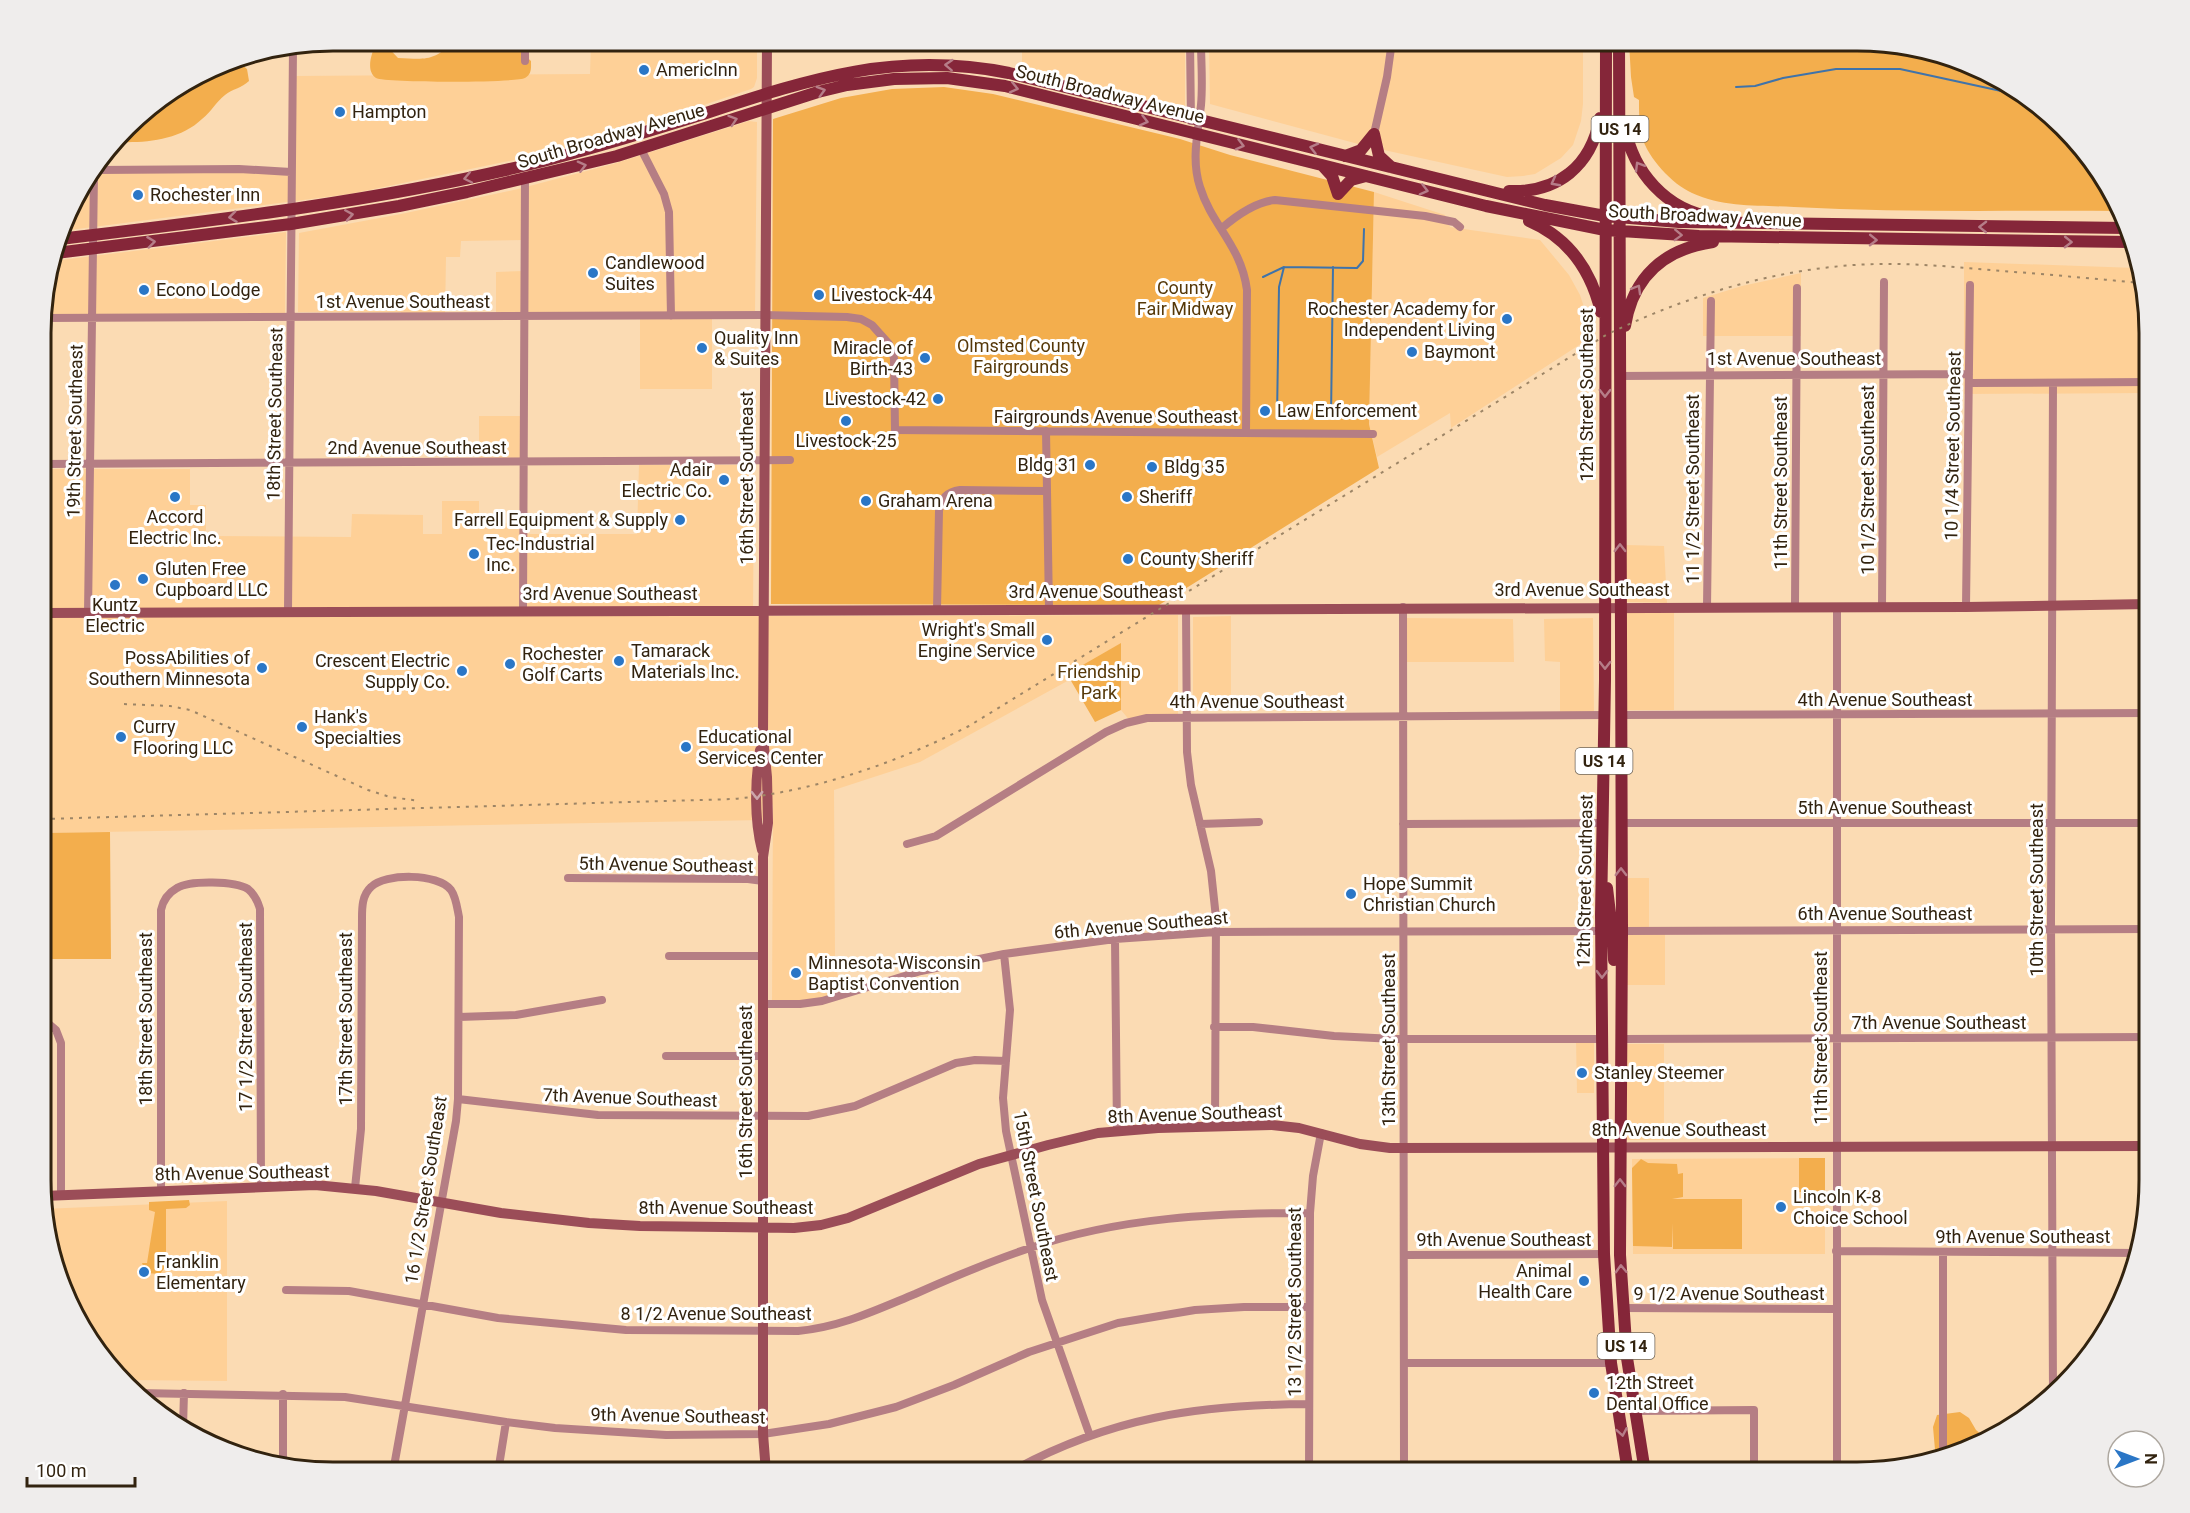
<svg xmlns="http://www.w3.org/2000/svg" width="2190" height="1513" font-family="Roboto,sans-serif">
<rect width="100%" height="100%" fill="#fbdbb3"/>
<path fill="#fed097" d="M591,41H757V78L754,87L751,89L612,136L533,156L350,194L62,231L71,203L97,170L291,172L293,76L590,74Z
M1022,41H1185V109L1022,67Z
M1209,41H1583V104L1581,121L1573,145L1561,158L1535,174L1523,176L1507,177L1384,150L1383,145L1364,142L1362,145L1210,104Z
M749,121L757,122L755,315L712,316V389H640V316H496V272L524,271V240L461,241L460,257H446L445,317H401V312H298L299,233L401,214L518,189L613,164Z
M1374,192L1445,215L1450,227L1540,240L1569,275L1580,295L1587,316L1590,338L1451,428L1450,413L1377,457L1369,424Z
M286,232L285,318H43V295L53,261Z
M1964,262L2136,268L2149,314V386L2146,387V393L1964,394Z
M1801,273V336H1703V298L1742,286Z
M479,416H524V462L479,463Z
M639,465H754L753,616L1178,615V717L1131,722L1121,710L1120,644L1067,674L1071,679L920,762L834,790L835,958L841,996L772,1004L773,804L763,820L43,833V469H190V505H206V536L351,537L352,514L423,515V534H442V501H479V524L524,523V534H637Z
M1626,545L1664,546L1667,603L1626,602Z
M1625,612H1674V710H1625Z
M1231,616V707H1193V617Z
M1404,618L1513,619L1514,662H1404Z
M1593,618L1594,715H1560V662L1545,661L1544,619Z
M1626,878H1649V930H1665V985H1625Z
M1576,1039H1594V1093H1577Z
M1624,1044H1664V1140H1624Z
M1825,1158V1254H1633L1632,1159Z
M227,1201V1381L127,1380L80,1326L43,1218V1209Z"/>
<path fill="#f3ae4d" d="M453,41H519L521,52L531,61C531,68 532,74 525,78C516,83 386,83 376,78C365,70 372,53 376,43L383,42L398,58C425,59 434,62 453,41Z
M1629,41H1876L1951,56L2035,101L2077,140L2119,203L2121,211C2012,210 1903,213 1794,207C1760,205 1725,208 1692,193C1672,184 1648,158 1642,137C1639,125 1639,112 1639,100L1634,97L1631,77Z
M230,61L241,64L247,69L249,81C242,88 232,89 225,95C216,102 211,112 202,119C180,140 147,143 118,142L140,113L221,63Z
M944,87L993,94L1180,139L1230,155L1374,192L1369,424L1379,468L1159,605L771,604L773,119L841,98L892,89Z
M1121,643V710L1095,722L1067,674Z
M110,832L111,959H43V833Z
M1799,1158H1825V1191L1799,1192Z
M1641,1159L1648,1163L1677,1164L1678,1174L1683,1173V1197L1672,1199H1742V1249H1673V1223L1672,1247L1633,1246L1632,1168Z
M189,1200L190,1205L186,1208L166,1209V1266L160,1274L146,1273L142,1263H147L155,1212L149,1210V1202Z
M1960,1412L1969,1418L1976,1430L1989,1441L1936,1461L1933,1427L1937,1415Z"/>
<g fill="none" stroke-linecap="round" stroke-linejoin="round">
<path stroke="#3f73aa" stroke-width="2" d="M1736,87L1755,86L1783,78L1836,69H1900L2015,94L2038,104
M1263,277L1284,267L1357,268L1363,261L1364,229
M1277,417L1279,287L1284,267
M1331,417L1333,267"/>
<path stroke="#b57e84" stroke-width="8" d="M525,41V61
M1190,41L1191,121
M1201,41C1201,62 1203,84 1201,105C1198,132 1191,160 1200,187C1212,226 1241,245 1247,290L1246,433
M1374,134L1387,77L1392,41
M641,149L664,194L669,212L671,316
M97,170L239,169L291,172
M1222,228C1236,216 1256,202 1275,200L1425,216L1454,222L1460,227
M2142,296V604
M43,318L764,315L847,317L861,319L872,325L889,344L894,358L895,430L1373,434
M1619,376L1969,374
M1969,383L2149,382
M1046,431L1049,608
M43,464L790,460
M1795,606L1797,288
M1403,607L1404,1472
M1707,607L1711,301
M1882,607L1884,282
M1966,607L1970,285
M937,609L939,511C941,498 947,492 960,490L1046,491
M1186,609L1187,752L1191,785L1211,871L1216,918L1215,1126
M523,610L525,176
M288,611L293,48
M88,613L94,173
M1620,715L2149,713
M1621,823H2149
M1200,824L1259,822
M1403,824L1603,823
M907,844L936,836L1106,732L1126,723L1147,718L1605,715
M568,878L748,879L763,881
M1622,931L2149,929
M1115,939L1117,1131
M1004,954L1010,1010L1003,1098L1006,1131L1042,1300L1090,1436
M669,956H763
M763,1004H800L822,1001L921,971L1004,954L1115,939L1216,932L1601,931
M459,1017L516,1015L602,1000
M43,1019L56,1030L61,1043V1196
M1214,1027H1253L1334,1036L1395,1039H1602
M1621,1039L2149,1037
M666,1056H763
M458,1099L598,1115L808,1116L855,1106L956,1063L975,1060L1006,1061
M355,1188L361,1129L362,918C362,908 362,895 371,887C385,873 438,873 451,890C456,897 457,907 459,917L458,1099L456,1121L393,1472
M161,1191V910C163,900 168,893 177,888C190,880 235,881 248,889C254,894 258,902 260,909L261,1186
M1836,1251L2138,1253
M1943,1252V1459
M1405,1255L1604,1254
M286,1290L349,1291L498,1318L626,1330L798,1331C841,1327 876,1310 915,1294C953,1277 991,1261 1030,1248C1120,1217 1216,1213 1310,1213
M1622,1308L1835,1309
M1404,1363H1611
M138,1393L345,1397L506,1422L555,1428L666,1435L763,1434L829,1424L896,1407L954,1385L1029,1352L1118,1323L1195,1310L1244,1307H1309
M283,1394V1466
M2053,1396L2051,920L2053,383
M1635,1411L1754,1410V1472
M183,1427L184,1393
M1837,1469V607
M498,1472L506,1422
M1010,1472C1110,1417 1197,1405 1309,1404
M1309,1472L1310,1213L1313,1176L1321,1133
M1660,1472L1882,1469"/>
<path stroke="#9b4d58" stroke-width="10" d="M43,613L1966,607L2149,604
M760,750C755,781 754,819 762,850
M43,1196L315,1185L376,1191L501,1213L589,1223L640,1226L794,1228L821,1225L848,1218L979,1164L1048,1145L1098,1133L1158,1128L1272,1125L1299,1128L1360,1144L1390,1148L2149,1146
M766,1472L763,1434V857L768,823L767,777L763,737L767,41
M1223,1472L1318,1469L1535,1468L1617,1469L1642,1472"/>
<path stroke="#852639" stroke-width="12" d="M1606,41L1605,680L1601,915L1604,1254L1611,1363L1628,1472
M1619,41L1622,931L1620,1255L1627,1358L1645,1472
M1625,127C1633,172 1666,210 1713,217
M1374,134L1379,156L1391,167
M1345,156L1361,150L1374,134
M1322,165L1332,176L1338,194
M1509,191C1558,193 1591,166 1600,118
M1338,194L1351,180L1366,176
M1529,221C1569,238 1591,270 1601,312
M60,239C217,220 373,202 527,165C585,151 643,133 700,115C807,80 894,50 1009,73L1545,205L1605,216L1679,222L2126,228
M56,253L291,224L399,206L467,192L617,156L818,92L847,85L894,79L947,78L1005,86L1486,206L1605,230L1699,236L2130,242
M1625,326C1633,277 1664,249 1713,242
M1607,888L1611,922L1616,929L1622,931
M1601,931L1607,932L1613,941L1614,960"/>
<path stroke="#9d8566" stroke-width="2" stroke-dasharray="3 6" stroke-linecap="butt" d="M124,704L170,706L190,710L368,790L390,797L420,801
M43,819L734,799C816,791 896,763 969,726L1606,335C1684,297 1767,271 1854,265C1900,262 1945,266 1991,270C2040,274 2090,278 2140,283"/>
</g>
<defs><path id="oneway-chevron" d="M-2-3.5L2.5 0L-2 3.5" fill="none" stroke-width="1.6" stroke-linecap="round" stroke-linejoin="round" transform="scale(1.5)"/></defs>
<g stroke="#b67d88">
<use href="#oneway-chevron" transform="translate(949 65) rotate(-177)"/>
<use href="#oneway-chevron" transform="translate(1014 88) rotate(13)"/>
<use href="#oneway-chevron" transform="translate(821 91) rotate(-16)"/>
<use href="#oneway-chevron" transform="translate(733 120) rotate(-18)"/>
<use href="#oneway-chevron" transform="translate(1144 121) rotate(14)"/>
<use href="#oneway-chevron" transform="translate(1240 145) rotate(14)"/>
<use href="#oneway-chevron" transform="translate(1314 148) rotate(-166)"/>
<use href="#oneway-chevron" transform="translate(582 166) rotate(-14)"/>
<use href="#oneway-chevron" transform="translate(1639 166) rotate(-121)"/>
<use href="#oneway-chevron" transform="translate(468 178) rotate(168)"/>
<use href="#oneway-chevron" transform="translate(1555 182) rotate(152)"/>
<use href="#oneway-chevron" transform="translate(1424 190) rotate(14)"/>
<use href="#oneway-chevron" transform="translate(349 215) rotate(-9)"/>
<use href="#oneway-chevron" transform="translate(233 217) rotate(173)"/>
<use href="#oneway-chevron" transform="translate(1983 227) rotate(-179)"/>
<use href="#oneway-chevron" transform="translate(1678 235) rotate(2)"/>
<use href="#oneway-chevron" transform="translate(1873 240) rotate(1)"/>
<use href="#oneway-chevron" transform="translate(151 242) rotate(-7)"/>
<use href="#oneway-chevron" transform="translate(2068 242) rotate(1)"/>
<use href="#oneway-chevron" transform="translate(1637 289) rotate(-60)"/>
<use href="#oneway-chevron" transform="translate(1605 393) rotate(90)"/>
<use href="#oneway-chevron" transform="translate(1620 548) rotate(-90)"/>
<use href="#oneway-chevron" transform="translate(1605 665) rotate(90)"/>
<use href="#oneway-chevron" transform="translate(1621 872) rotate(-90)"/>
<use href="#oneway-chevron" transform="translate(1602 974) rotate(90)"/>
<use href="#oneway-chevron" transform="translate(1620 1183) rotate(-90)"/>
<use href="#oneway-chevron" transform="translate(1621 1269) rotate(-92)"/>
<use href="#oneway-chevron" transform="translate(1622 1432) rotate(80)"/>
</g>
<use stroke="#cda6ac" href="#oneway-chevron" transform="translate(757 795) rotate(90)"/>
<g fill="#2a76c6" stroke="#fff" stroke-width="2">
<circle cx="644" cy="70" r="6"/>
<circle cx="340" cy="112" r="6"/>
<circle cx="138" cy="195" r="6"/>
<circle cx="593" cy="273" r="6"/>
<circle cx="144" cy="290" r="6"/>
<circle cx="819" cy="295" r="6"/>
<circle cx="1507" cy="319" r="6"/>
<circle cx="702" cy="348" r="6"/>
<circle cx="1412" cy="352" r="6"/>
<circle cx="925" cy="358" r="6"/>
<circle cx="938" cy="399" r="6"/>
<circle cx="1265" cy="411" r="6"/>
<circle cx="846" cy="421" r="6"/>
<circle cx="1090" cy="465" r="6"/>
<circle cx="1152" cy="467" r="6"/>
<circle cx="724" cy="480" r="6"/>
<circle cx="175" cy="497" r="6"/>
<circle cx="1127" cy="497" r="6"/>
<circle cx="866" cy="501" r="6"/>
<circle cx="680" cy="520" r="6"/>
<circle cx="474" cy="554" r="6"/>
<circle cx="1128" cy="559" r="6"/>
<circle cx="143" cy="579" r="6"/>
<circle cx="115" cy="585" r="6"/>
<circle cx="1047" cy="640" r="6"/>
<circle cx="619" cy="661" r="6"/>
<circle cx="510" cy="664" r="6"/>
<circle cx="262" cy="668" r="6"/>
<circle cx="462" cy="671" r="6"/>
<circle cx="302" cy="727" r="6"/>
<circle cx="121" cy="737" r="6"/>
<circle cx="686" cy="747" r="6"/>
<circle cx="1351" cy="894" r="6"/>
<circle cx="796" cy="973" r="6"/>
<circle cx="1582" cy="1073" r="6"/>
<circle cx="1781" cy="1207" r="6"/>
<circle cx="144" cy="1272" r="6"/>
<circle cx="1584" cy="1281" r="6"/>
<circle cx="1594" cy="1393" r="6"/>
</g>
<g text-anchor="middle" stroke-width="6" stroke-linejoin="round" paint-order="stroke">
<g fill="#fff" stroke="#706557" stroke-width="1.5">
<rect x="1591.5" y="116" width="57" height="26" rx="4.5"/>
<rect x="1575.5" y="748" width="57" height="26" rx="4.5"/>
<rect x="1597.5" y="1333" width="57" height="26" rx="4.5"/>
</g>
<g font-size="16" font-weight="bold" fill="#32230f">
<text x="1620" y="135">US 14</text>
<text x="1604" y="767">US 14</text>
<text x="1626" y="1352">US 14</text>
</g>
<g font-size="18" fill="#32230f" stroke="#fff" text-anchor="start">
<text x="656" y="76">AmericInn</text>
<text x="352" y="118">Hampton</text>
<text x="150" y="201">Rochester Inn</text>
<text x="605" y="269">Candlewood<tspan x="605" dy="21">Suites</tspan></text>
<text x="156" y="296">Econo Lodge</text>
<text x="831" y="301">Livestock-44</text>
<text x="1495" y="315" text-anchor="end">Rochester Academy for<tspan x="1495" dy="21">Independent Living</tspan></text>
<text x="714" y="344">Quality Inn<tspan x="714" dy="21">&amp; Suites</tspan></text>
<text x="913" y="354" text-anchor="end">Miracle of<tspan x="913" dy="21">Birth-43</tspan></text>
<text x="1424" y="358">Baymont</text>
<text x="926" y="405" text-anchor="end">Livestock-42</text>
<text x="1277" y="417">Law Enforcement</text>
<text x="846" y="447" text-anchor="middle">Livestock-25</text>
<text x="1078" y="471" text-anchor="end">Bldg 31</text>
<text x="1164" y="473">Bldg 35</text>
<text x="712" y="476" text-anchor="end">Adair<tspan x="712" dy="21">Electric Co.</tspan></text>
<text x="1139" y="503">Sheriff</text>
<text x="878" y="507">Graham Arena</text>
<text x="175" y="523" text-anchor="middle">Accord<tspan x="175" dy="21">Electric Inc.</tspan></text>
<text x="668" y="526" text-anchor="end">Farrell Equipment &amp; Supply</text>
<text x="486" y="550">Tec-Industrial<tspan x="486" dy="21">Inc.</tspan></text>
<text x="1140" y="565">County Sheriff</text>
<text x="155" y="575">Gluten Free<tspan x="155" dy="21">Cupboard LLC</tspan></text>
<text x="115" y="611" text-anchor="middle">Kuntz<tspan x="115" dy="21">Electric</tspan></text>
<text x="1035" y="636" text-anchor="end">Wright's Small<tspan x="1035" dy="21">Engine Service</tspan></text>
<text x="631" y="657">Tamarack<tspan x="631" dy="21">Materials Inc.</tspan></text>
<text x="522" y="660">Rochester<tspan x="522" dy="21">Golf Carts</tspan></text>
<text x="250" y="664" text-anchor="end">PossAbilities of<tspan x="250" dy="21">Southern Minnesota</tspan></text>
<text x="450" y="667" text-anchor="end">Crescent Electric<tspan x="450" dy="21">Supply Co.</tspan></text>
<text x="314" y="723">Hank's<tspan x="314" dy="21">Specialties</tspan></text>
<text x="133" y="733">Curry<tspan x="133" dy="21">Flooring LLC</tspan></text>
<text x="698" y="743">Educational<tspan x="698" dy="21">Services Center</tspan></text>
<text x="1363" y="890">Hope Summit<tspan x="1363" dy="21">Christian Church</tspan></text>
<text x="808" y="969">Minnesota-Wisconsin<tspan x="808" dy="21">Baptist Convention</tspan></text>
<text x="1594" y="1079">Stanley Steemer</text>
<text x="1793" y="1203">Lincoln K-8<tspan x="1793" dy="21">Choice School</tspan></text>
<text x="156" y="1268">Franklin<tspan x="156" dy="21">Elementary</tspan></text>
<text x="1572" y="1277" text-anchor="end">Animal<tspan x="1572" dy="21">Health Care</tspan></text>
<text x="1606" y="1389">12th Street<tspan x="1606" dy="21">Dental Office</tspan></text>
</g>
<g font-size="18" fill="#32230f" stroke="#fff">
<text transform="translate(1110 94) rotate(14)" y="6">South Broadway Avenue</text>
<text transform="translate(611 136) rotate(-16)" y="6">South Broadway Avenue</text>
<text transform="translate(1705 216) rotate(3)" y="6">South Broadway Avenue</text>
<text x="403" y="308">1st Avenue Southeast</text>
<text x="1794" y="365">1st Avenue Southeast</text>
<text transform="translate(1587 395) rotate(-90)" y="6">12th Street Southeast</text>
<text transform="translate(275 414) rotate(-89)" y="6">18th Street Southeast</text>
<text x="1116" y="423">Fairgrounds Avenue Southeast</text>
<text transform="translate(75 431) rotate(-89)" y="6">19th Street Southeast</text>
<text transform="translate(1953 446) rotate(-89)" y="6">10 1/4 Street Southeast</text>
<text x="417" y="454">2nd Avenue Southeast</text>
<text transform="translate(747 478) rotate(-90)" y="6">16th Street Southeast</text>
<text transform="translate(1868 480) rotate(-90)" y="6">10 1/2 Street Southeast</text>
<text transform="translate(1781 483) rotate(-90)" y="6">11th Street Southeast</text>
<text transform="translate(1693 489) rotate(-90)" y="6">11 1/2 Street Southeast</text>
<text x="1582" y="596">3rd Avenue Southeast</text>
<text x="1096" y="598">3rd Avenue Southeast</text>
<text x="610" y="600">3rd Avenue Southeast</text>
<text x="1885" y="706">4th Avenue Southeast</text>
<text x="1257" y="708">4th Avenue Southeast</text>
<text x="1885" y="814">5th Avenue Southeast</text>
<text transform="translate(666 865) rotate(1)" y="6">5th Avenue Southeast</text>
<text transform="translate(1585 881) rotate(-89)" y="6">12th Street Southeast</text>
<text transform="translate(2037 890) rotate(-90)" y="6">10th Street Southeast</text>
<text x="1885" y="920">6th Avenue Southeast</text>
<text transform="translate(1141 925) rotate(-5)" y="6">6th Avenue Southeast</text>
<text transform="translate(246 1017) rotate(-90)" y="6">17 1/2 Street Southeast</text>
<text transform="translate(146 1019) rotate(-90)" y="6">18th Street Southeast</text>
<text transform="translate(346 1019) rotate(-90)" y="6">17th Street Southeast</text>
<text x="1939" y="1029">7th Avenue Southeast</text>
<text transform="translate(1821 1038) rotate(-90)" y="6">11th Street Southeast</text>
<text transform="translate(1389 1040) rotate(-90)" y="6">13th Street Southeast</text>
<text transform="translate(746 1092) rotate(-90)" y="6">16th Street Southeast</text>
<text transform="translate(630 1098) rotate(2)" y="6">7th Avenue Southeast</text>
<text transform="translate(1195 1114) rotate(-2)" y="6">8th Avenue Southeast</text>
<text x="1679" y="1136">8th Avenue Southeast</text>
<text transform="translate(242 1173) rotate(-1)" y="6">8th Avenue Southeast</text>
<text transform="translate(426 1190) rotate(-81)" y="6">16 1/2 Street Southeast</text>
<text transform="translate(1036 1196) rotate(79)" y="6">15th Street Southeast</text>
<text x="726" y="1214">8th Avenue Southeast</text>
<text x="2023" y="1243">9th Avenue Southeast</text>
<text x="1504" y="1246">9th Avenue Southeast</text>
<text x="1729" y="1300">9 1/2 Avenue Southeast</text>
<text transform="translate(1295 1302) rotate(-90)" y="6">13 1/2 Street Southeast</text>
<text x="716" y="1320">8 1/2 Avenue Southeast</text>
<text transform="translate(678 1416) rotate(1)" y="6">9th Avenue Southeast</text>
</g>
<g font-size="18" fill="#563808" stroke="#fff">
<text x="1185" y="294">County<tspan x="1185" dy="21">Fair Midway</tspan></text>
<text x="1021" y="352">Olmsted County<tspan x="1021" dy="21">Fairgrounds</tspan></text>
<text x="1099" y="678">Friendship<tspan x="1099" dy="21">Park</tspan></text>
</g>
</g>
<path d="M0 0H2190V1513H0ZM333 51H1857A282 282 0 0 1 2139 333V1180A282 282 0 0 1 1857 1462H333A282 282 0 0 1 51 1180V333A282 282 0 0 1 333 51Z" fill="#efedec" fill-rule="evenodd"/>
<path fill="none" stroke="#32230f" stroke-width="3" d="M333 51H1857A282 282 0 0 1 2139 333V1180A282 282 0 0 1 1857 1462H333A282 282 0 0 1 51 1180V333A282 282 0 0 1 333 51Z"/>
<g transform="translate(2136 1459) rotate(90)"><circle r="28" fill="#ffffff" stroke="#ada79f" stroke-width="1.5"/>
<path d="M0-4.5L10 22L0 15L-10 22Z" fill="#2a76c6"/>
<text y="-9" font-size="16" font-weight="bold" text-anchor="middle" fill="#32230f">N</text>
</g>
<path d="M27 1477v9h108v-9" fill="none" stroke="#32230f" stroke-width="3"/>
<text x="36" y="1477" font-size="18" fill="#32230f" stroke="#ffffff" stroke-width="4.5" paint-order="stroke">100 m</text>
</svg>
